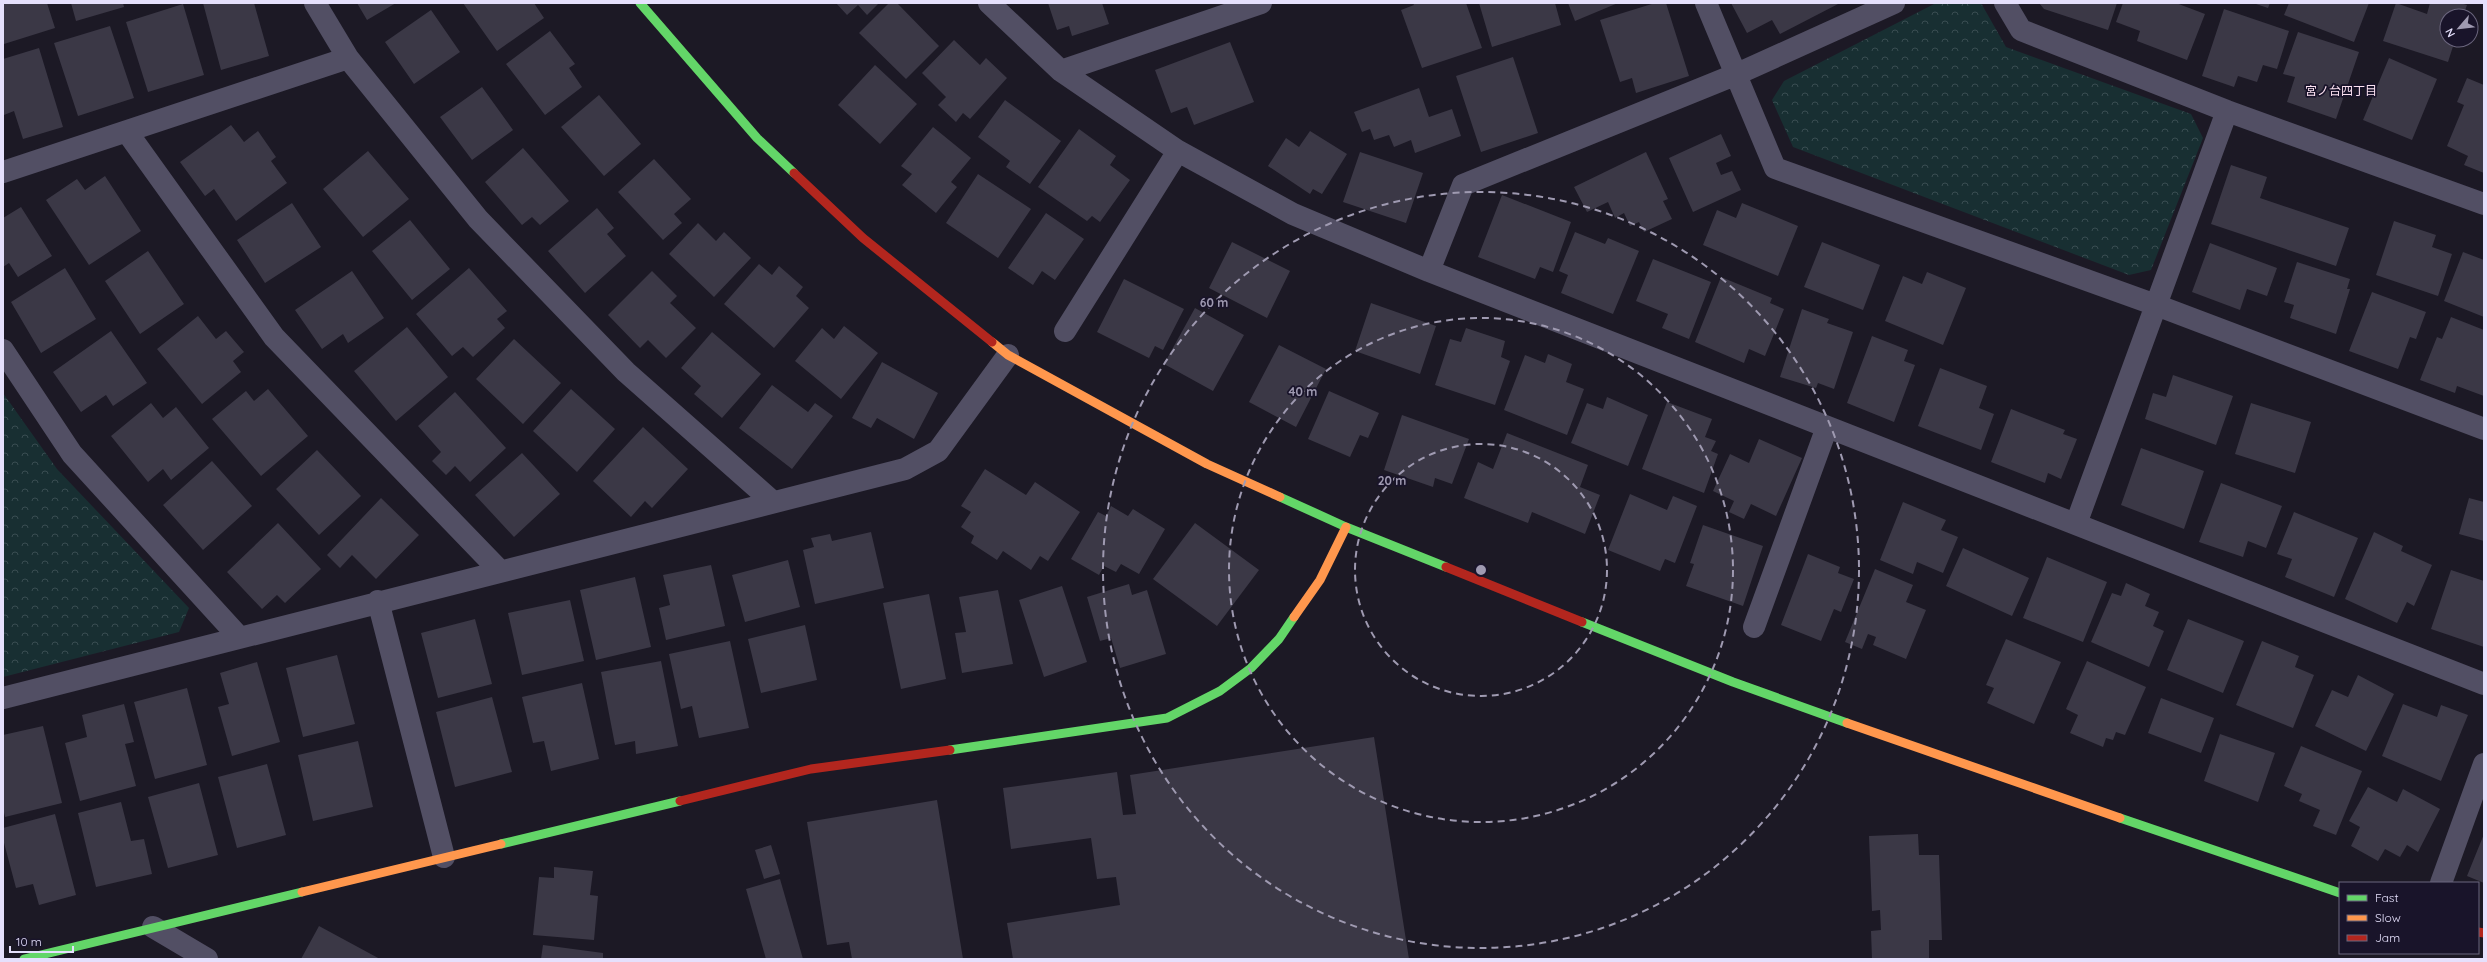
<svg xmlns="http://www.w3.org/2000/svg" width="2487" height="962" font-family="Quicksand,'Noto Sans JP',sans-serif">
<defs>
<pattern id="park-crowns" width="20" height="18" patternUnits="userSpaceOnUse"><rect width="20" height="18" fill="#182f32"/><path d="M2 6a3 3 0 1 1 6 0M12 15a3 3 0 1 1 6 0" fill="none" stroke="#394d51"/></pattern>
</defs>
<rect width="100%" height="100%" fill="#1c1925"/>
<path fill="url(#park-crowns)" d="M1936,3H1981L2006,47L2191,114L2203,138L2151,270L2129,275L1793,147L1772,100L1784,81Z
M3,393L57,469L189,608L179,632L3,677Z"/>
<path fill="#3b3846" d="M3,3H47L55,28L4,44Z
M71,3H123L124,7L76,21Z
M203,3H254L269,56L221,70Z
M357,3H396L367,20Z
M463,3H534L544,18L497,51Z
M836,3H879L867,15L858,5L847,15Z
M889,3H897L939,46L906,79L859,33Z
M1048,3H1102L1109,24L1072,36L1069,26L1057,30Z
M1413,3H1466L1482,48L1422,68L1401,10L1414,5Z
M1479,3H1555L1561,25L1492,47Z
M1568,3H1618L1575,21Z
M1655,3H1666L1689,76L1636,93L1632,78L1620,82L1600,20Z
M1731,3H1840L1780,34L1772,20L1747,33Z
M2039,3H2117L2108,30L2044,9Z
M2123,3H2176L2205,14L2187,60L2137,41L2140,31L2116,22Z
M2253,3H2270L2268,8Z
M2289,3H2369L2354,42L2284,15Z
M2396,3L2427,14L2430,3H2460L2467,5L2463,16H2447V40H2455L2448,62L2383,41Z
M183,4L204,75L148,92L126,22Z
M2224,9L2289,31L2277,69L2263,65L2257,82L2238,76L2234,87L2202,76Z
M431,10L460,52L414,84L385,42Z
M110,26L134,98L78,116L54,43Z
M550,31L575,64L569,68L582,87L545,115L506,64Z
M2298,32L2359,52L2336,119L2287,102L2295,77L2283,74Z
M954,40L980,65L986,58L1007,78L970,119L963,113L956,122L938,105L946,97L922,73Z
M1230,42L1254,102L1194,125L1187,107L1171,113L1155,70Z
M39,48L63,127L23,139L14,111L4,115L3,110V59Z
M1513,57L1538,133L1481,152L1456,76Z
M2389,58L2437,79L2412,140L2363,120Z
M875,65L917,104L880,144L838,105Z
M2467,78L2484,85V173L2464,165L2468,156L2447,146L2464,105L2457,102Z
M482,87L513,130L472,160L440,117Z
M1419,88L1429,117L1452,109L1461,136L1415,153L1411,140L1394,147L1389,135L1374,140L1370,129L1362,132L1354,112Z
M599,95L641,144L604,176L561,127Z
M1005,100L1061,141L1030,184L1006,167L1010,161L978,137Z
M231,125L244,142L258,131L276,157L271,161L287,183L236,221L214,189L205,196L180,162Z
M933,127L971,158L951,182L957,187L936,213L902,185L912,174L901,166Z
M1079,129L1116,156L1110,165L1130,180L1100,222L1092,216L1087,221L1038,187Z
M1310,131L1347,154L1322,194L1313,189L1310,194L1268,166L1286,138L1299,147Z
M1721,134L1731,156L1716,163L1721,175L1732,171L1741,190L1693,212L1669,158Z
M523,148L569,201L540,225L532,217L522,225L485,182Z
M368,151L409,199L363,237L323,189Z
M1360,152L1423,173L1406,223L1343,202Z
M1646,152L1668,199L1663,201L1672,219L1644,232L1639,222L1630,226L1624,213L1615,218L1608,202L1587,212L1574,187Z
M654,159L691,199L674,214L682,223L663,240L618,192Z
M2231,165L2267,177L2260,198L2349,228L2336,266L2211,224Z
M978,174L1031,209L998,258L946,223Z
M105,176L141,231L89,265L46,200L77,179L85,190Z
M1502,195L1571,222L1553,272L1540,267L1535,279L1478,257Z
M292,203L321,247L265,283L237,240Z
M1742,203L1798,226L1778,276L1703,245L1717,210L1736,218Z
M21,207L52,256L18,277L9,263L3,267V218Z
M597,208L614,228L607,234L626,256L585,293L548,251Z
M1046,213L1084,239L1055,280L1042,271L1033,285L1008,268Z
M410,220L450,269L412,300L372,251Z
M2394,221L2436,235L2432,247L2452,254L2438,296L2376,275Z
M698,223L716,241L724,232L751,258L714,297L669,254Z
M1575,232L1605,244L1608,238L1639,251L1613,314L1561,293L1568,275L1559,271Z
M1232,242L1290,271L1267,318L1209,288Z
M1822,242L1880,265L1863,310L1804,287Z
M2210,243L2277,268L2267,296L2247,289L2240,310L2192,292Z
M148,251L184,304L140,334L105,281Z
M2463,252L2484,260V317L2444,301Z
M1653,259L1711,282L1689,339L1662,328L1668,314L1636,301Z
M2297,262L2350,279L2347,289H2350L2336,334L2290,318L2294,305L2284,302Z
M759,264L772,275L779,266L803,287L796,296L809,308L774,348L724,304Z
M65,268L96,319L41,353L11,302Z
M469,268L507,311L497,319L505,328L473,357L463,347L452,356L416,314Z
M352,271L384,318L348,343L343,334L322,349L295,310Z
M652,271L677,296L670,303L696,328L666,358L648,340L640,348L608,315Z
M1927,272L1966,288L1943,345L1885,321L1903,276L1922,284Z
M1721,277L1772,298L1770,303L1784,309L1765,356L1749,349L1744,363L1695,342Z
M1124,279L1184,309L1163,350L1155,346L1149,358L1097,332Z
M2372,292L2426,312L2416,339L2410,337L2398,369L2349,351Z
M1371,303L1436,326L1420,374L1355,351Z
M1195,308L1244,335L1213,391L1164,364Z
M1802,309L1829,319L1827,323L1853,332L1834,389L1818,383L1816,388L1780,377Z
M198,316L216,339L226,331L244,352L233,361L241,372L202,404L157,349Z
M2451,317L2484,330V396L2457,386L2455,393L2420,380L2437,337L2442,339Z
M844,326L878,353L841,399L795,361L822,328L834,339Z
M407,327L448,377L396,421L354,371Z
M1466,328L1505,341L1501,357L1510,361L1495,405L1435,385L1450,339L1461,342Z
M111,331L147,383L113,406L106,395L81,412L53,372Z
M712,332L761,374L722,418L694,394L701,386L681,368Z
M1872,336L1908,350L1904,361L1915,365L1894,422L1847,403Z
M514,339L561,383L523,424L476,379Z
M1279,345L1326,369L1296,427L1249,402Z
M1548,354L1572,364L1566,382L1584,389L1567,435L1504,410L1525,355L1545,363Z
M882,362L938,393L914,439L877,418L871,428L852,418Z
M1940,368L1987,386L1979,408L1994,414L1981,450L1918,426Z
M2173,375L2233,396L2216,445L2145,419L2153,393L2166,397Z
M772,385L808,412L815,403L833,416L792,469L739,428Z
M268,389L308,436L261,476L212,419L246,391L254,401Z
M571,389L615,429L577,472L533,431Z
M1329,391L1379,413L1368,438L1360,435L1350,457L1308,439Z
M455,392L506,448L470,482L455,466L446,475L432,461L441,452L418,426Z
M1607,397L1648,415L1628,466L1571,443L1587,403L1603,409Z
M1667,402L1712,419L1705,437L1716,441L1711,451L1718,454L1704,493L1642,469Z
M151,403L163,418L176,407L209,448L171,480L163,469L148,482L111,436Z
M2251,403L2311,422L2295,473L2235,454Z
M2011,409L2065,430L2063,434L2077,439L2061,479L2048,473L2045,483L1991,462Z
M1402,415L1469,439L1452,484L1435,478L1433,487L1384,470Z
M643,427L688,469L652,508L645,501L631,517L593,481Z
M1507,433L1588,465L1580,487L1600,495L1585,534L1532,512L1528,523L1464,498L1478,462L1493,469Z
M1759,439L1802,458L1776,516L1751,504L1744,519L1729,512L1734,501L1713,491L1730,454L1749,463Z
M2141,448L2204,471L2184,529L2121,505Z
M317,450L361,496L319,535L276,489Z
M522,453L560,494L514,537L475,495Z
M212,461L252,506L203,550L163,505Z
M985,469L1026,495L1035,482L1080,512L1048,561L1040,556L1031,570L1003,551L997,560L971,543L974,536L961,527L971,512L961,506Z
M2221,483L2282,506L2266,548L2248,541L2243,557L2199,542Z
M1630,494L1667,510L1673,496L1697,506L1675,563L1665,559L1660,571L1608,550Z
M381,498L419,535L376,579L352,555L340,568L327,555Z
M2469,498L2484,502V541L2459,534Z
M1903,502L1946,520L1941,530L1958,537L1943,573L1917,562L1913,574L1880,560Z
M1111,506L1128,516L1133,509L1165,529L1139,574L1121,564L1116,572L1104,566L1099,575L1071,559L1098,512L1106,516Z
M2294,512L2358,538L2334,597L2285,577L2292,559L2277,554Z
M278,523L321,569L285,603L277,595L262,609L227,572Z
M1195,523L1259,570L1217,626L1153,579Z
M1703,525L1763,546L1743,606L1686,586L1694,564L1690,563Z
M871,532L884,588L815,604L803,550L814,547L811,538L830,534L832,541Z
M2374,532L2403,546L2401,551L2432,565L2414,606L2407,602L2397,623L2345,599Z
M1963,548L2029,578L2012,616L1946,586Z
M1808,554L1840,567L1838,573L1854,579L1841,612L1834,609L1821,641L1781,625Z
M2047,557L2107,582L2083,642L2023,618Z
M788,560L800,607L745,622L732,575Z
M711,565L725,626L666,640L659,608L670,605L663,575Z
M1875,569L1913,585L1906,602L1926,610L1906,659L1873,645L1876,637L1868,634L1862,649L1845,642Z
M2451,570L2484,581V647L2431,629Z
M635,577L651,647L596,660L580,590Z
M2126,583L2150,594L2145,606L2159,612L2153,626L2164,631L2149,667L2091,642L2112,593L2121,596Z
M1129,584L1132,595L1147,590L1166,654L1120,668L1111,638L1100,641L1087,597Z
M1062,586L1087,662L1044,677L1019,600Z
M998,590L1013,664L962,673L955,633L966,632L959,597Z
M929,594L946,679L901,689L883,603Z
M570,600L584,661L522,675L508,613Z
M475,619L492,684L438,698L421,633Z
M2188,619L2244,641L2223,693L2167,670Z
M805,625L817,680L761,693L748,639Z
M2006,639L2061,662L2034,724L1987,703L1994,688L1986,685Z
M730,641L749,728L699,738L692,706L681,709L669,654Z
M2262,641L2299,656L2295,667L2314,675L2293,728L2236,705Z
M337,655L355,724L303,737L286,668Z
M661,661L678,746L636,754L635,741L615,745L601,672Z
M2087,661L2146,687L2125,735L2116,732L2113,740L2106,738L2103,747L2070,733L2078,715L2066,709Z
M257,662L280,742L232,756L218,707L229,704L220,673Z
M2358,675L2394,694L2366,751L2315,726L2332,690L2348,697Z
M582,683L599,759L551,771L544,741L533,743L522,697Z
M187,688L207,765L155,779L134,702Z
M492,697L512,772L455,787L436,712Z
M2161,698L2214,718L2201,753L2148,733Z
M124,704L134,742L125,744L136,786L80,801L65,743L87,737L82,715Z
M2403,704L2437,717L2441,705L2468,715L2441,781L2382,756Z
M43,726L62,803L5,817L3,808V735Z
M2220,734L2275,753L2258,802L2204,781Z
M1374,737L1409,959H1013L1007,923L1120,905L1116,877L1097,879L1091,838L1011,849L1003,788L1117,772L1123,815L1136,814L1130,775Z
M358,741L373,807L313,821L298,755Z
M2301,746L2362,771L2336,835L2313,826L2320,810L2299,801L2302,794L2284,786Z
M267,764L286,835L237,848L218,777Z
M199,783L218,855L168,868L148,797Z
M2368,787L2397,802L2403,789L2440,809L2418,852L2407,845L2400,857L2385,849L2378,861L2351,846L2360,827L2349,821Z
M937,800L963,959H852L849,942L827,945L807,822Z
M121,802L131,841L144,839L152,874L96,887L78,813Z
M55,814L76,895L39,905L33,884L16,888L3,839V828Z
M1918,834L1919,855H1939L1942,940H1929V959H1872L1871,931L1881,930L1880,910L1872,911L1869,836Z
M2484,834V883L2467,876Z
M771,845L780,874L764,879L755,850Z
M554,867L593,871L590,895L598,896L594,940L533,935L539,877L554,878Z
M780,879L803,959H766L746,889Z
M319,926L380,959H301Z
M543,945L603,953V959H541Z"/>
<g fill="none" stroke-linecap="round" stroke-linejoin="round">
<path stroke="#524f64" stroke-width="22" d="M315,3L348,58L478,219L626,372L773,502
M989,3L1061,71L1178,151L1293,214L1429,271L2484,684
M1706,3L1775,168L2156,305L2484,429
M2005,3L2021,30L2227,111L2484,204
M1061,71L1261,3
M127,132L274,337L500,571
M3,172L348,58
M1429,271L1463,185L1737,74L1894,3
M1065,331L1178,151
M3,350L72,454L239,637
M2076,524L2227,111
M378,601L444,857
M1754,627L1827,427
M3,698L905,469L938,451L1008,355
M2441,883L2484,764
M153,927L207,959"/>
<path stroke="#63d668" stroke-width="9" d="M640,3L757,138L794,173
M1280,497L1346,527L1446,567
M1582,622L1733,682L1847,723
M950,750L1167,718L1220,691L1251,668L1279,639L1294,617
M2120,818L2340,893
M501,844L680,801
M24,959L302,892"/>
<path stroke="#ff974d" stroke-width="9" d="M992,342L1008,355L1207,464L1280,497
M1294,617L1320,580L1346,527
M1847,723L2120,818
M302,892L501,844"/>
<path stroke="#b3261e" stroke-width="9" d="M794,173L863,238L992,342
M1446,567L1582,622
M680,801L811,769L950,750
M2478,932L2484,933"/>
</g>
<g fill="none" stroke="#9f9ab1" stroke-width="2" stroke-dasharray="7 5">
<circle cx="1481" cy="570" r="126"/>
<circle cx="1481" cy="570" r="252"/>
<circle cx="1481" cy="570" r="378"/>
</g>
<g text-anchor="middle" stroke-width="3.5" stroke-linejoin="round" paint-order="stroke">
<g font-size="12" fill="#fce2f1" stroke="#19142a">
<text x="2341" y="95">宮ノ台四丁目</text>
</g>
</g>
<circle cx="1481" cy="570" r="6" fill="#9f9ab1" stroke="#19142a" stroke-width="2"/>
<g font-size="12" text-anchor="middle" font-weight="bold" fill="#9f9ab1" stroke="#19142a" stroke-width="3.5" stroke-linejoin="round" paint-order="stroke">
<text x="1214" y="307">60 m</text>
<text x="1303" y="396">40 m</text>
<text x="1392" y="485">20 m</text>
</g>
<rect width="2487" height="962" fill="none" stroke="#e5e0fc" stroke-width="8"/>
<rect x="2339" y="882" width="140" height="72" fill="#19142a" stroke="#6b667e"/>
<rect x="2347" y="895" width="20" height="6" fill="#63d668" stroke="#6b667e"/>
<text x="2375" y="902" font-size="12" fill="#e5e0fc">Fast</text>
<rect x="2347" y="915" width="20" height="6" fill="#ff974d" stroke="#6b667e"/>
<text x="2375" y="922" font-size="12" fill="#e5e0fc">Slow</text>
<rect x="2347" y="935" width="20" height="6" fill="#b3261e" stroke="#6b667e"/>
<text x="2375" y="942" font-size="12" fill="#e5e0fc">Jam</text>
<g transform="translate(2459 28) rotate(242)"><circle r="19" fill="#19142a" stroke="#6b667e"/>
<path d="M0-3L7 15L0 10L-7 15Z" fill="#9f9ab1"/>
<text y="-6" font-size="11" font-weight="bold" text-anchor="middle" fill="#e5e0fc">N</text>
</g>
<path d="M10 946v6h63v-6" fill="none" stroke="#e5e0fc" stroke-width="2"/>
<text x="16" y="946" font-size="12" fill="#e5e0fc" stroke="#19142a" stroke-width="3" paint-order="stroke">10 m</text>
</svg>
